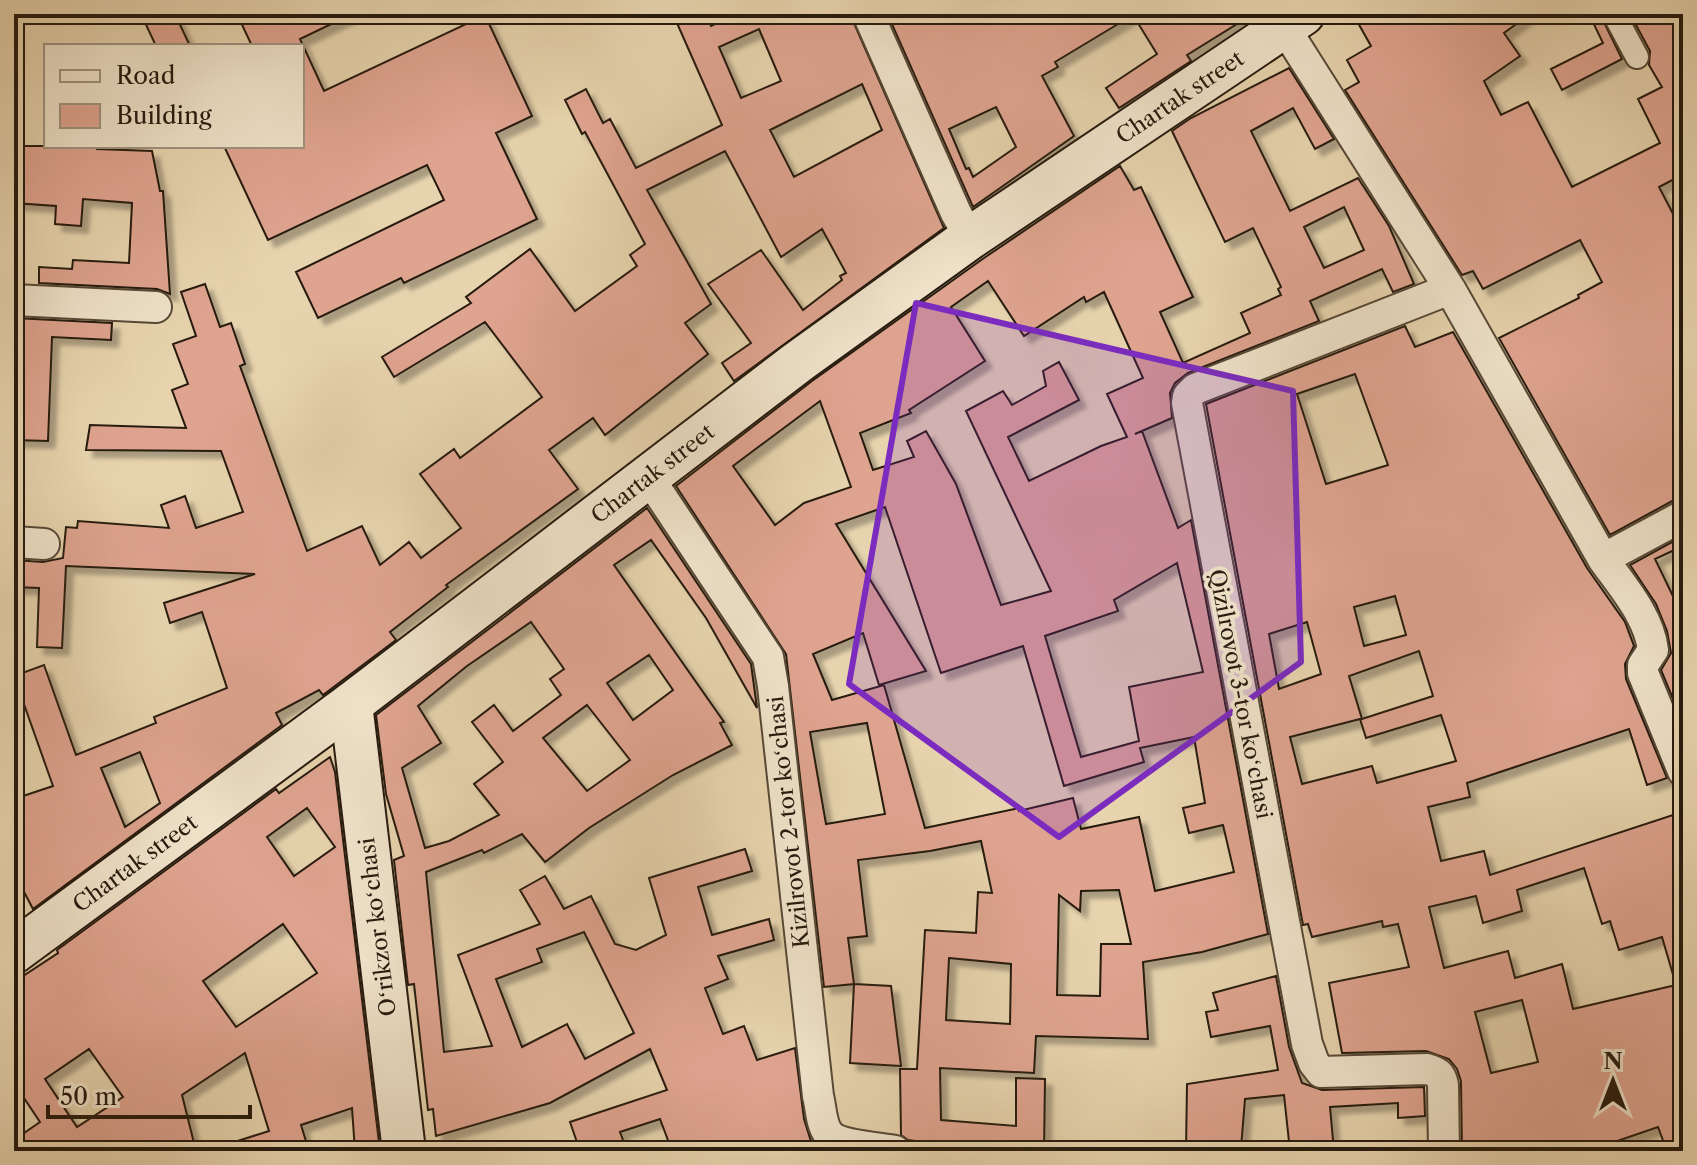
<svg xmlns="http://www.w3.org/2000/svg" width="1697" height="1165" font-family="'Libre Caslon Text',serif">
<defs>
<filter id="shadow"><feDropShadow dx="7" dy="7" stdDeviation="2" flood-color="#0004"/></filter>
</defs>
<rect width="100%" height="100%" fill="#e7d4ae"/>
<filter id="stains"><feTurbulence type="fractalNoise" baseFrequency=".0025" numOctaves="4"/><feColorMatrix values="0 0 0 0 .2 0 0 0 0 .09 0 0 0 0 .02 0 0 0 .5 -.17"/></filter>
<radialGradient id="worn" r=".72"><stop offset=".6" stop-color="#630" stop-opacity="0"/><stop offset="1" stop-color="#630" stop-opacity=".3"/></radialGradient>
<path fill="#dfa490" stroke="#261a0e" stroke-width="2" fill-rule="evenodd" filter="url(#shadow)" d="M141,14H175L190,46H156Z
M237,14H352L300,39L324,91L485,15L532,116L496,133L537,219L404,283L401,278L318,318L296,272L444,200L427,165L268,240L224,146H302V46H252Z
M673,14H706L711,26L738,14H850L944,228L734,381L722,363L751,343L708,284L761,250L803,310L842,280L840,276L846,273L822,229L781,257L725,151L647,190L711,304L685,323L708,354L605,435L593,418L549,450L578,489L446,585L448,587L390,632L396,640L323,695L319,690L276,713L282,725L33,909L14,873V799L53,786L14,676L44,665L76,755L156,723L154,717L227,688L202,612L170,623L164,603L255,574L66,566L62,648L37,647L39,588L14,587V560L43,562L63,558L66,527L77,528L78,521L169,528L161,505L185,496L196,528L243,512L221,451L86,450L90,425L186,428L172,390L188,384L173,344L196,336L181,292L205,284L220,327L231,323L245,364L240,366L307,551L362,526L380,565L409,542L421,558L461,528L420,474L454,449L460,458L542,397L485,322L394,377L382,357L471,303L466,297L530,249L575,311L637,266L630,255L645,244L585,132L582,134L565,100L586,89L603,123L610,119L636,168L722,125ZM759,29L781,81L741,98L719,47ZM862,84L882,130L794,177L770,130ZM140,752L160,803L125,827L101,768Z
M911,14H1253L1187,55L1191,61L1119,108L1106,88L1157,54L1133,15L1055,62L1058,67L1042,76L1074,136L973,207L891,22ZM996,107L1016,147L973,177L969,168L966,169L949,129Z
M1353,14H1530L1504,33L1520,56L1484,81L1501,115L1528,102L1572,187L1660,143L1638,99L1662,87L1649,65L1650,51L1630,14H1683V187L1678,177L1659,187L1683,233V498L1674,500L1610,535L1499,338L1579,298L1578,295L1602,282L1580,240L1483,289L1473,271L1462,275L1345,90L1359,82L1347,60L1371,46Z
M1589,14H1600L1622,59L1562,90L1551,69L1603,43Z
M1289,68L1334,139L1315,149L1293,108L1251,131L1290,211L1358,178L1389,226L1414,284L1393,292L1382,269L1310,301L1319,321L1188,373L1175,383L1170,393L1172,418L1135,434L1142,431L1178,528L1191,520L1268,934L1202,952L1143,962L1148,1039L1036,1036L1034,1073L940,1068L941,1120L1016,1126V1078L1045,1079L1044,1151H984L908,1140L901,1135L900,1069H917L925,930L976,933L978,892L992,893L981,841L930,851L858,860L867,936L848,938L854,984L824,987L786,654L676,486L812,381L984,258L1120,166L1134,190L1141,187L1193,297L1160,312L1183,363L1250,333L1241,313L1281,295L1278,289L1281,287L1253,228L1225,242L1172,131L1191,118ZM1344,207L1364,250L1324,268L1304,227ZM988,281L1024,336L1084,297L1086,302L1104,292L1143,378L1107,394L1127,437L1101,446L1029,481L1008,437L1079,400L1059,362L1043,371L1046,386L1012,405L1003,391L966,411L1051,591L1001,605L956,484L926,431L907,441L914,457L873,470L860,433L911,413L909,410L985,361L951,307ZM820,401L851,487L804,503L775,525L733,466ZM885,507L941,673L1023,646L1064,786L1144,762L1140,748L1194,737L1205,803L1183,808L1189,833L1223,825L1234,872L1155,891L1139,817L1081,829L1073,798L1019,811V808L925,828L884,685L832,700L813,654L863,633L879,685L926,671L836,524ZM1177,563L1203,672L1129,687L1139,741L1081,757L1045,636L1118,611L1114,600ZM867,723L885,814L826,824L810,732ZM1119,890L1131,944H1101L1100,996L1057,995L1059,895L1080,911L1081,891ZM949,958L1011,964L1010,1024L946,1020Z
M14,146H97V149L152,151L160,191H163L170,294L157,289L39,283V267L72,269L73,260L129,263L132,203L83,199L81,226L55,224L56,206L14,203Z
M14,318L112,323L111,340L52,337L48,441L14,440Z
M1405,326L1415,347L1453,332L1587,568L1625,622L1634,646L1625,664L1626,679L1667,778L1647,785L1629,729L1467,783L1470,797L1428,807L1441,861L1484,851L1490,875L1673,815L1683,846V1151H1667L1658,1127L1588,1151H1462L1461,1081L1457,1069L1449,1059L1426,1051L1342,1053L1329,983L1409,967L1398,924L1383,927L1382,921L1312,937L1308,924L1303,925L1206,404ZM1355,374L1388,465L1326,484L1297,394ZM1395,596L1406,635L1364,646L1354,607ZM1307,622L1321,674L1279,689L1269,634ZM1419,651L1433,696L1362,719L1349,676ZM1441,715L1456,761L1377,783L1372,766L1302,784L1290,737L1360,719L1366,738ZM1584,868L1602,924L1610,921L1619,950L1662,937L1676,985L1573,1009L1562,964L1515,978L1508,951L1444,968L1429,907L1476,896L1483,923L1522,911L1517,890ZM1522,1000L1538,1062L1491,1073L1475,1012Z
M647,508L751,664L757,708L706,618L651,540L614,565L724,722L720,723L732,745L673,775L589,828L545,862L522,834L484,853L482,850L426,872L444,1052L492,1046L458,955L540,924L520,890L545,876L564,909L591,896L615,944L636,950L666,935L649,878L745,849L752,871L698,887L712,935L769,919L774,940L718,956L728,979L705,988L723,1034L744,1026L757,1060L795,1048L804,1119L814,1151H764L763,1141L728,1151H672L660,1119L620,1132L627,1151H580L570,1122L667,1090L650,1049L550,1103L436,1136L433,1109L428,1110L414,984L408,985L394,860L404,856L386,794L376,715ZM531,622L564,669L550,679L561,695L513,731L494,705L472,722L503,762L474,784L499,815L449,841L425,848L402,768L441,743L418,706L467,666ZM649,655L673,690L633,720L607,683ZM587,705L630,760L587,791L543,738ZM584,932L634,1033L585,1059L567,1024L522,1047L496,979L542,962L537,949Z
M1683,536V546L1655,559L1683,617V677L1675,681L1683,698V723L1661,670L1671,653L1667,631L1656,604L1630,565Z
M330,757L335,772L380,1151H355L352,1108L301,1125L309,1151H223L222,1146L269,1131L245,1053L182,1095L196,1151H14V1140L40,1122L14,1083V982L58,953L57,950L276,789L279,793ZM307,808L335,847L294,876L267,837ZM283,924L317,973L236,1027L203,981ZM89,1049L123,1097L77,1127L45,1079Z
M1276,976L1289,1047L1302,1083L1322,1090L1424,1087L1425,1116L1398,1118V1103L1330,1107L1334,1151H1290L1284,1095L1245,1099L1241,1148L1186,1151L1187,1084L1278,1070L1270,1026L1211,1037L1206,1012L1218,1010L1213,993Z
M854,984L891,986L901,1066L850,1063Z"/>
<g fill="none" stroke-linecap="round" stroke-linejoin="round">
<g stroke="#564836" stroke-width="26">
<path id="pedestrian" d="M1614,14L1637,57"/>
</g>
<g stroke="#564836" stroke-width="34">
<path id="minor" d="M868,14L956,213L970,238
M1284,27L1450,289L1603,559C1622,586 1649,616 1653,650L1643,665V673L1683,771
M14,300L156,307
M647,475L768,657L773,686L818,1096C821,1107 821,1124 828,1133C837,1146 880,1148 895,1151
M14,542L44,544
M1603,559L1683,516
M1444,1151L1443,1085C1441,1074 1437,1072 1427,1069L1321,1072L1314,1063L1307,1044L1187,403L1188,396L1195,389L1450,289"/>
</g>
<g stroke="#261a0e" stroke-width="46">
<g id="secondary">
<path d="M351,704L404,1151"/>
<path id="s1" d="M14,952L351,704L798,362L970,238L1303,14"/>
</g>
</g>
<use href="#pedestrian" stroke="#efe3ca" stroke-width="22"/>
<use href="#minor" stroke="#efe3ca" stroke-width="30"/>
<use href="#secondary" stroke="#efe3ca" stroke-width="42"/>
</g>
<path fill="#7b2cbf" fill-opacity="0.2" stroke="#7b2cbf" stroke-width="6" stroke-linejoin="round" d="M916,303L1293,391L1301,662L1059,837L849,684Z"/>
<g text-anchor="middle" stroke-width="8" stroke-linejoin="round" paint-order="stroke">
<g font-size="22" fill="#261a0e" stroke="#efe3ca">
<text dy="8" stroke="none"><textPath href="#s1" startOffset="1446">Chartak street</textPath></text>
<text dy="8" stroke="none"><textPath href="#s1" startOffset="798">Chartak street</textPath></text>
<text transform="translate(1241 694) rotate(79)" y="8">Qizilrovot 3-tor koʻchasi</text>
<text transform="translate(788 822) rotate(-96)" y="8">Kizilrovot 2-tor koʻchasi</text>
<text dy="8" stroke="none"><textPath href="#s1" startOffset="150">Chartak street</textPath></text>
<text transform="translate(377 927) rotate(-97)" y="8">Oʻrikzor koʻchasi</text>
</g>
</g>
<rect width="1697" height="1165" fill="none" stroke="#e7d4ae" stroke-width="48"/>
<rect x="16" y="16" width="1665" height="1133" fill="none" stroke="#261a0e" stroke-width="4"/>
<rect x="24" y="24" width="1649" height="1117" fill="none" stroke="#261a0e" stroke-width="2"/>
<rect x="44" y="44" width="260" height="104" fill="#efe3ca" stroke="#9f937f" stroke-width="2"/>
<rect x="60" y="70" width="40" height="12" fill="#efe3ca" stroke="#9f937f" stroke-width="2"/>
<text x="116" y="84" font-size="24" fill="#261a0e">Road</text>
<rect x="60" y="104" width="40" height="24" fill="#dfa490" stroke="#9f937f" stroke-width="2"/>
<text x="116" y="124" font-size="24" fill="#261a0e">Building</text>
<g transform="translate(1613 1081)" stroke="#efe3ca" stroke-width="6" paint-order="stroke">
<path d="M0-6L14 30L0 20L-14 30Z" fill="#261a0e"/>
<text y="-12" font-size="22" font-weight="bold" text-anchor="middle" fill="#261a0e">N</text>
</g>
<path d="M48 1105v12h202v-12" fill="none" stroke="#261a0e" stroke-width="4"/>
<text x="60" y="1105" font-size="24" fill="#261a0e" stroke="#efe3ca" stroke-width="6" paint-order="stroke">50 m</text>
<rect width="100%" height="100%" filter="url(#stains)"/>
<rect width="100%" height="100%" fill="url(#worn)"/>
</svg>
